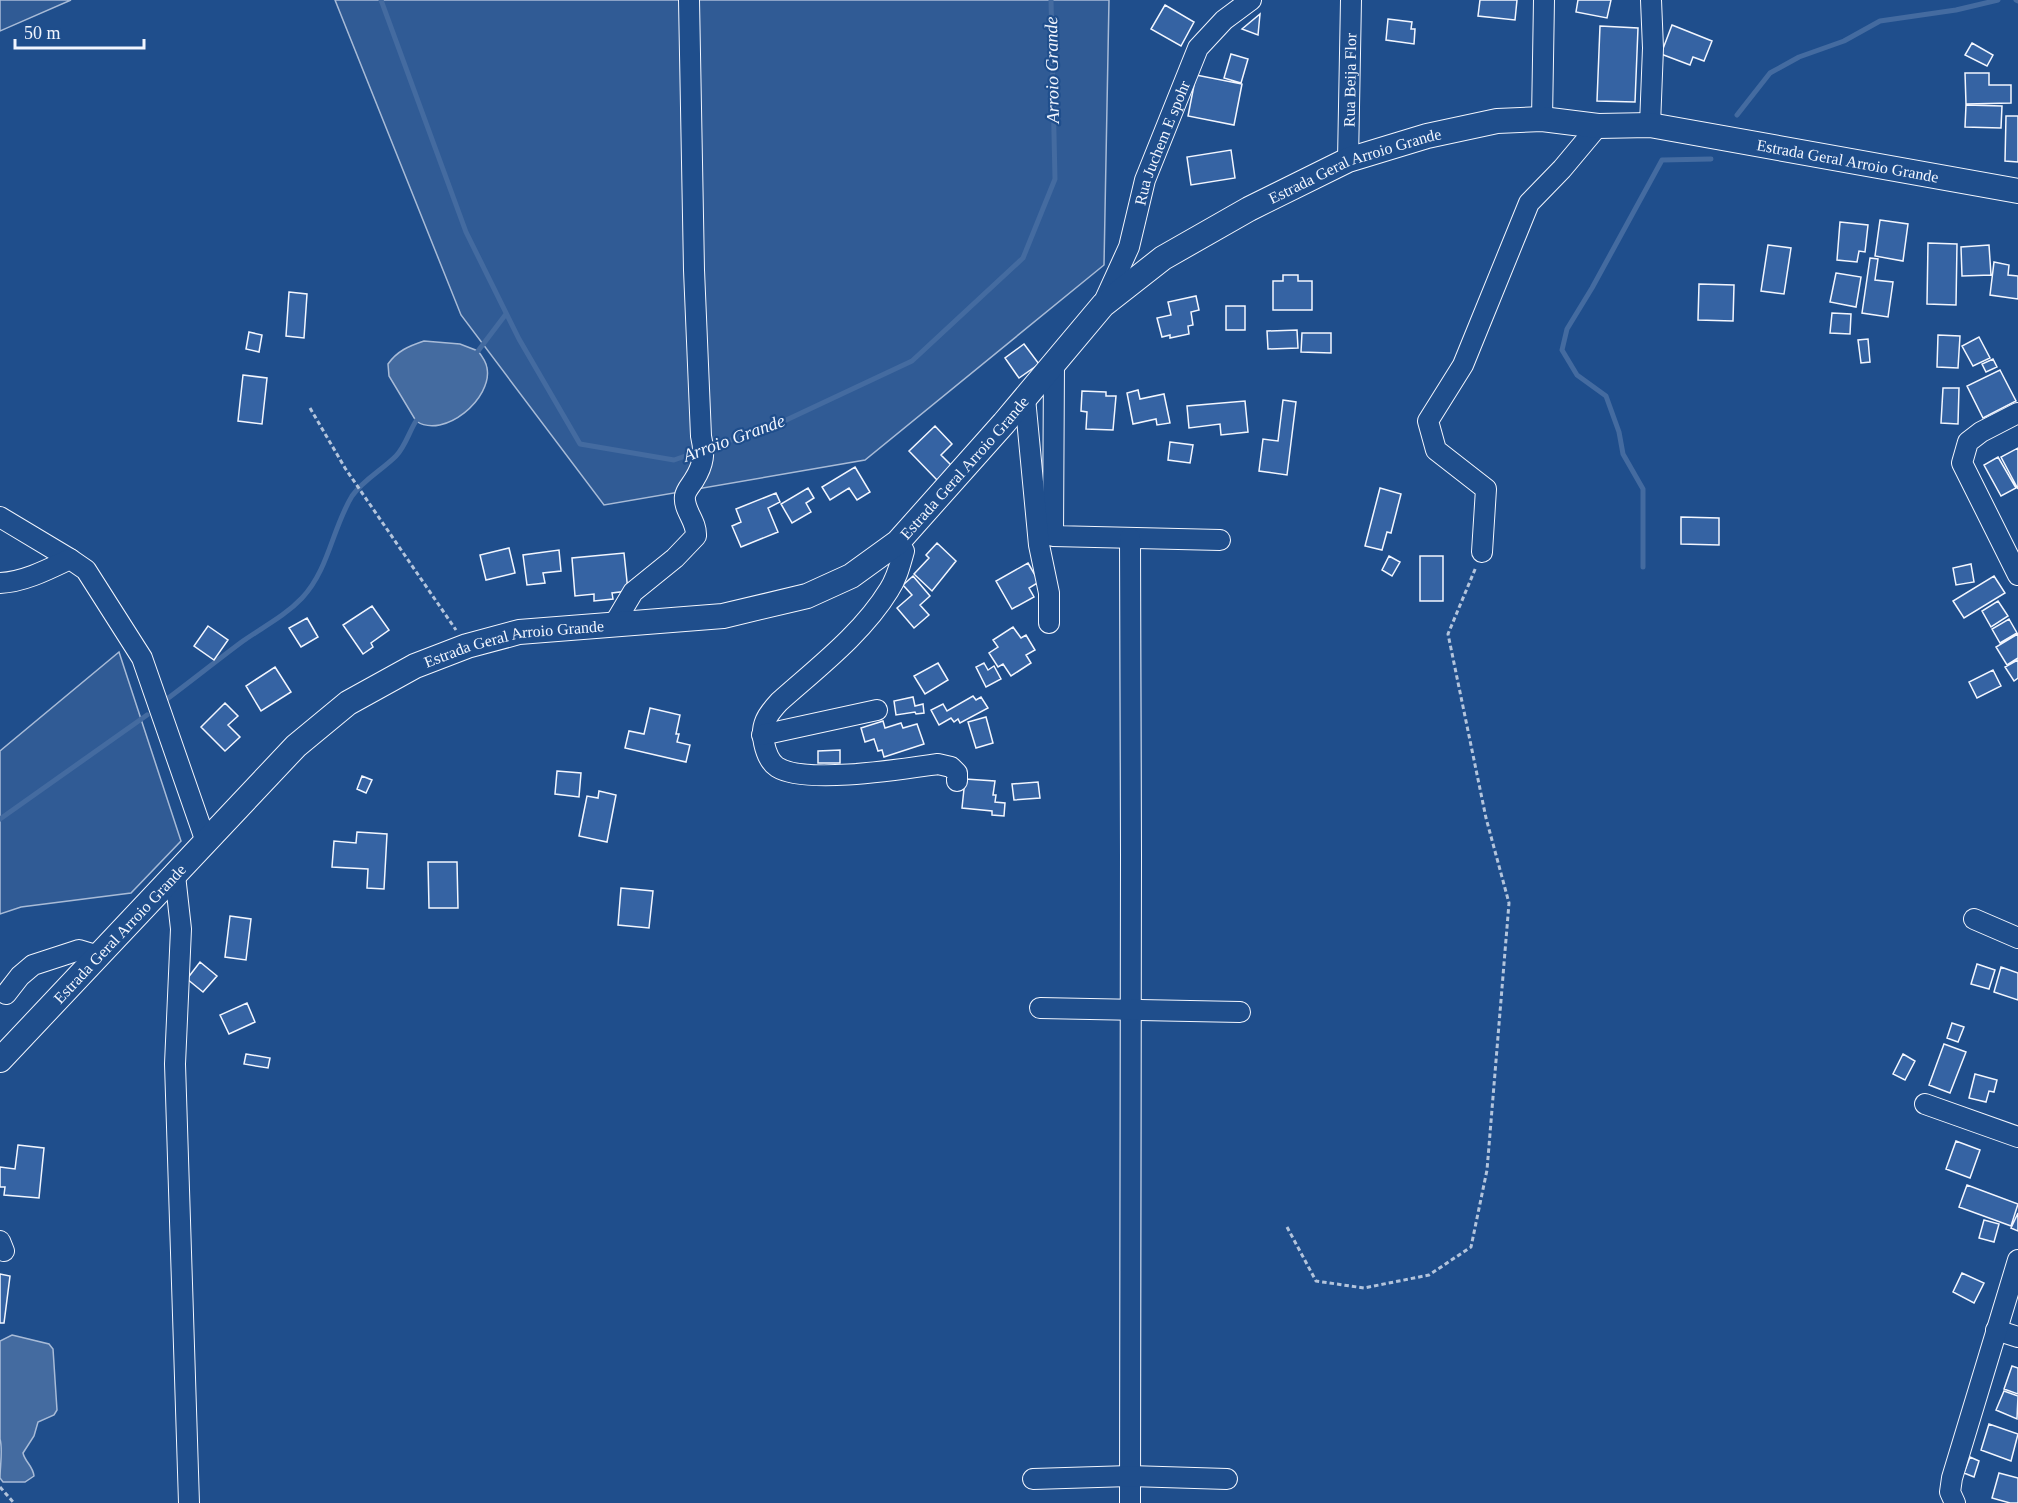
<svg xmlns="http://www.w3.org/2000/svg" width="2018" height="1503" font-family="Georgia,serif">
<rect width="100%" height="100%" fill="#1f4e8c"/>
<path fill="#305b95" stroke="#a8bbd7" stroke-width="1.5" d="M0,0H71L0,31Z
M335,0H1109L1104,265L865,460L604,505L461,315Z
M119,652L181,841L131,893L21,907L0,914V751Z"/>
<path fill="#446ba0" stroke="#a8bbd7" stroke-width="1.5" d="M424,341L460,344L478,351C482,356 486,361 487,368C493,398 444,440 416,421L389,376L388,364C397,351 409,346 424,341Z
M12,1335L49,1344L53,1349L57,1410L54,1415L38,1422L34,1436L23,1453C25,1462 33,1466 34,1476L25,1482H3L0,1478C0,1467 3,1449 0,1439V1341Z"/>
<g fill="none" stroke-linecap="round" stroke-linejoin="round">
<path stroke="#446ba0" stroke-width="5" d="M381,0L466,232L519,339L580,444L674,460L782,422L912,361L1023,258L1055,179L1051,0
M2016,0L2018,1
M1737,115L1770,73L1799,57L1844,41L1880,21L1956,10L1998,0
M478,351L506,314
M1643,567V489L1623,454L1619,432L1606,396L1577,375L1562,350L1567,329L1592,288L1662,160L1711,159
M163,702C190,682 216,661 243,641C263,627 285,616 302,598C329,569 332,529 352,496C363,480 382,470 396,456C405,447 409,432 416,421
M0,819L147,715"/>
</g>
<path fill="#3563a3" stroke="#f2f6ff" stroke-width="1.5" d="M1480,0H1517L1515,20L1478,16Z
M1578,0H1611L1607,18L1576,12Z
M1165,5L1194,22L1181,46L1151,29Z
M1260,14L1258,35L1242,29Z
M1388,19L1412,22L1411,29H1415L1414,44L1386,40Z
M1672,25L1712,41L1704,61L1693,57L1690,65L1661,54Z
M1600,26L1638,28L1635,102L1597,101Z
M1972,43L1993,55L1987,66L1965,55Z
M1231,54L1248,59L1241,83L1224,78Z
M1965,73H1989V85H2011V103L1966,104Z
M1196,75L1242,84L1234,125L1188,116Z
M1966,105L2002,106L2001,128L1965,127Z
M2006,116H2018V162L2005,161Z
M1231,150L1235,178L1191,185L1187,157Z
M1880,220L1908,224L1903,261L1875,256Z
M1840,222L1868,225L1865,252L1859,251L1857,262L1837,260Z
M1928,243L1957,244L1956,305L1927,304Z
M1768,245L1791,248L1784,294L1761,291Z
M1989,245L1991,275L1962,276L1961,247Z
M1870,258L1878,259L1875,280L1893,282L1888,317L1862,313Z
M1994,262L2009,265L2008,275L2018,276V299L1990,295Z
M1836,273L1861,277L1856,307L1830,302Z
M1283,275H1298V281H1312V310H1273V281H1283Z
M1699,284L1734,285L1733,321L1698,320Z
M289,292L307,294L304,338L286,336Z
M1196,296L1199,310L1191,312L1193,325L1188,326L1189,334L1170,338V335L1162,337L1157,318L1171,315L1168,302Z
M1226,306H1245V330H1226Z
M1832,313L1851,314L1850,334L1830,333Z
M1297,330L1298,348L1268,349L1267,331Z
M249,332L262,335L259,352L246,349Z
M1302,333H1331V353L1301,352Z
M1938,335L1960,336L1958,368L1937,367Z
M1979,337L1990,358L1973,366L1962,346Z
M1868,339L1870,362L1861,363L1858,340Z
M1024,344L1039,364L1019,378L1005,358Z
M1993,359L1997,367L1986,372L1982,364Z
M2000,370L2016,401L1983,418L1967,386Z
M243,375L267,378L262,424L238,421Z
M1943,388H1959L1958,424L1941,423Z
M1138,390L1140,399L1164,394L1170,423L1157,425L1156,419L1133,424L1127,393Z
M1082,391L1106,392V396H1116L1113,430L1086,429L1087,412L1081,411Z
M1283,400L1296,402L1287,475L1259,471L1263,439L1278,441Z
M1245,401L1248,432L1221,435L1220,424L1189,428L1187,406Z
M935,426L952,444L941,455L953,467L938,481L909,451Z
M1170,442L1193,445L1190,463L1168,460Z
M2018,448V489L2001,457Z
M1998,457L2016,488L2001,496L1984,465Z
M855,467L870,492L857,500L849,488L830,500L822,487Z
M808,488L814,498L806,503L811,512L792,523L781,504Z
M1380,488L1401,494L1391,533L1387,532L1382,550L1365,546Z
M776,493L780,502L768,508L778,532L741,547L732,526L741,522L736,509Z
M1681,517L1719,518V545L1681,544Z
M937,543L956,561L932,591L914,574L929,558L926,555Z
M509,548L515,573L486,580L480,555Z
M559,550L561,571L543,573L545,583L527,585L523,555Z
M624,553L628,591L612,593L613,599L594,601V594L575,596L572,558Z
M1389,556L1400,562L1392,576L1382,570Z
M1420,556H1443V601H1420Z
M1028,563L1039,582L1029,588L1034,597L1012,609L996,581Z
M1971,564L1974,582L1956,585L1953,568Z
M913,576L930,596L920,605L929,615L914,628L897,608L912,595L903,585Z
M1994,576L2005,593L1964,618L1953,601Z
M1998,601L2008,616L1991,627L1982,611Z
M372,606L389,630L371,643L373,647L363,654L343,625Z
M307,618L318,637L301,647L289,628Z
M2009,619L2017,633L2000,643L1992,629Z
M208,626L228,640L214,660L194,646Z
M1013,627L1021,638L1026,635L1035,650L1026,655L1031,663L1011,676L1003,664L998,667L989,653L998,647L993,640Z
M2018,634V658L2007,665L1996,647Z
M2018,660V678L2014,681L2005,667Z
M938,663L948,680L925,694L914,676Z
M984,663L988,670L994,666L1001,679L986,687L976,667Z
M275,667L291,692L261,711L246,686Z
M1993,670L2001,686L1977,698L1969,682Z
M973,696L976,700L981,697L988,708L960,723L958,719L954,722L951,718L939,725L931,710L943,704L947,711Z
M913,697L915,706L923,704L924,713L916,714L915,712L896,715L894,701Z
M225,703L238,716L228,725L240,737L225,751L201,727Z
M650,708L680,715L676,734H679L677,742L690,745L686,762L625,748L629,731L644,734Z
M986,717L993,743L976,748L968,722Z
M883,721L885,728L901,723L903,728L917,724L924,744L884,757L882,750L878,751L874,739L865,742L861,728Z
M840,750V763H818V751Z
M557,771L581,773L579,797L555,794Z
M362,776L372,780L366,793L357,789Z
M965,779L995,781L993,795H996L995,802L1005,803L1004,816L992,815V811L962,808Z
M1038,782L1040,798L1014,800L1012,784Z
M599,791L616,795L607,842L579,836L587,796L598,798Z
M357,832L387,834L384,889L367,888L368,869L332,867L334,841L356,843Z
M428,862H457L458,908H429Z
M621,888L653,891L649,928L618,925Z
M230,916L251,919L246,960L225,957Z
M200,962L217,976L203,992L187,979Z
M1977,964L1995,970L1989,989L1971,984Z
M2001,967L2018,973V1000L1994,992Z
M247,1003L255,1022L229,1034L220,1015Z
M1952,1023L1964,1027L1958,1042L1947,1038Z
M1944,1044L1966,1052L1950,1093L1929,1085Z
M246,1054L270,1058L268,1068L244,1064Z
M1903,1054L1915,1061L1905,1080L1893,1074Z
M1975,1074L1997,1080L1994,1092L1989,1091L1986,1102L1969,1098Z
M1956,1141L1980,1150L1970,1178L1946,1169Z
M18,1145L44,1148L39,1198L4,1195L5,1187H0V1167L15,1169Z
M1967,1185L2018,1204L2011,1226L1959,1207Z
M2018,1213V1231L2011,1228Z
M1984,1220L1999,1224L1994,1242L1979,1238Z
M1962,1273L1984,1283L1974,1303L1953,1292Z
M0,1274L10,1276L4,1323H0Z
M2012,1366L2018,1368V1394L2004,1389Z
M2004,1391L2018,1396L2017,1419L1996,1410Z
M1989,1424L2018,1434L2011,1461L1981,1450Z
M1970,1457L1979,1461L1974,1477L1964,1473Z
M1999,1473L2018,1478V1503H2010L1992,1498Z"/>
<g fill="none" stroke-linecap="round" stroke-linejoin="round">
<g stroke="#f2f6ff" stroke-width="22">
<g id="minor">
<path d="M1542,119L1544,0"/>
<path d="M1650,125L1653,48L1651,0"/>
<path id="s1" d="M1348,160L1351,0"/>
<path id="s2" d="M1103,304L1129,247L1145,180L1198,48L1224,20L1251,0"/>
<path d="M1054,364L1053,536L1220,540"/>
<path d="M1025,398L1039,545L1049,593V623"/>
<path d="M2018,413L1981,432L1968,442L1962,463L2018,575"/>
<path d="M0,517L70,559"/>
<path d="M1130,538L1131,854L1130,1503"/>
<path d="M898,542L904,551C900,565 897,578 889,590C862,634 817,668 779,702C767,715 760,725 764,743C766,752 769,762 777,767C805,785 903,769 938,764L951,767L957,773V781"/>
<path d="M1482,552L1486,489L1436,450L1428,421L1463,365L1529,203L1562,169L1598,126"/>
<path d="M0,583C24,582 49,569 70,559L86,570L142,658L206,842"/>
<path d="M614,624L633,592L675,558L696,536C697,521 683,510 685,496C686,490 691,485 694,480C704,464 705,453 701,436L694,270L689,0"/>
<path d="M762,735L877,710"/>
<path d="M175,875L181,929L175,1064L189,1503"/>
<path d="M1974,919L2018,938"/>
<path d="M6,994L20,976L33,965L79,950L99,956"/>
<path d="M1040,1008L1240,1012"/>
<path d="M1925,1104L2018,1137"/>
<path d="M0,1241L4,1251"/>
<path d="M1996,1330L2018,1337"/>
<path d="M1033,1479L1130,1476L1227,1479"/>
<path d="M1955,1503L1950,1492L1952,1478L2018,1260"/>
</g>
</g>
<g stroke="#f2f6ff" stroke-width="26">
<g id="major">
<path id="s3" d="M0,1060L296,746L348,703L415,666L467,646L519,632L723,616L807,596L851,576L898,542L1004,423L1103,305L1163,258L1249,209L1348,160L1427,136L1497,121L1542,119L1598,126L1650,125L2018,191"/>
</g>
</g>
<path stroke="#b3c4dc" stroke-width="3" stroke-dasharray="4.5 3" stroke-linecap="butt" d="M310,408L345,468L456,630
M1287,1227L1316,1281L1364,1288L1429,1275L1471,1247L1487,1170L1509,903L1486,818L1448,634L1476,567
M0,1487L14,1503"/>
<use href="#minor" stroke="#1f4e8c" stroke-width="20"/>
<use href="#major" stroke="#1f4e8c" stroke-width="24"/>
</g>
<g text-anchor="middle" stroke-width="4.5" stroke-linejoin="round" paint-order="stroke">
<g font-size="16" fill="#f2f6ff" stroke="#1f4e8c">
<text dy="6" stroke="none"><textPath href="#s1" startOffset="80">Rua Beija Flor</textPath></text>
<text dy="6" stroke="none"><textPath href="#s2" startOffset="172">Rua Juchem E spohr</textPath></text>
<text dy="6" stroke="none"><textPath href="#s3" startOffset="2190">Estrada Geral Arroio Grande</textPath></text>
<text dy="6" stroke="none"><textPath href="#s3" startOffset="1686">Estrada Geral Arroio Grande</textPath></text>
<text dy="6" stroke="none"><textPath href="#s3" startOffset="1182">Estrada Geral Arroio Grande</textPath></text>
<text dy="6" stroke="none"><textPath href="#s3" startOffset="678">Estrada Geral Arroio Grande</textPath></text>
<text dy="6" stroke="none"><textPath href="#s3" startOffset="174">Estrada Geral Arroio Grande</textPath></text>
</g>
<g font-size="18" font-style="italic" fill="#f2f6ff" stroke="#1f4e8c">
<text transform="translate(1052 70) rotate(-91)" y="6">Arroio Grande</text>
<text transform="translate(734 438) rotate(-20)" y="6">Arroio Grande</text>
</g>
</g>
<path d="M15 39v9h129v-9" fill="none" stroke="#f2f6ff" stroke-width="3"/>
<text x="24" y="39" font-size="18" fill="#f2f6ff" stroke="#1f4e8c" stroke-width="4.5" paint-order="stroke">50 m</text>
</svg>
